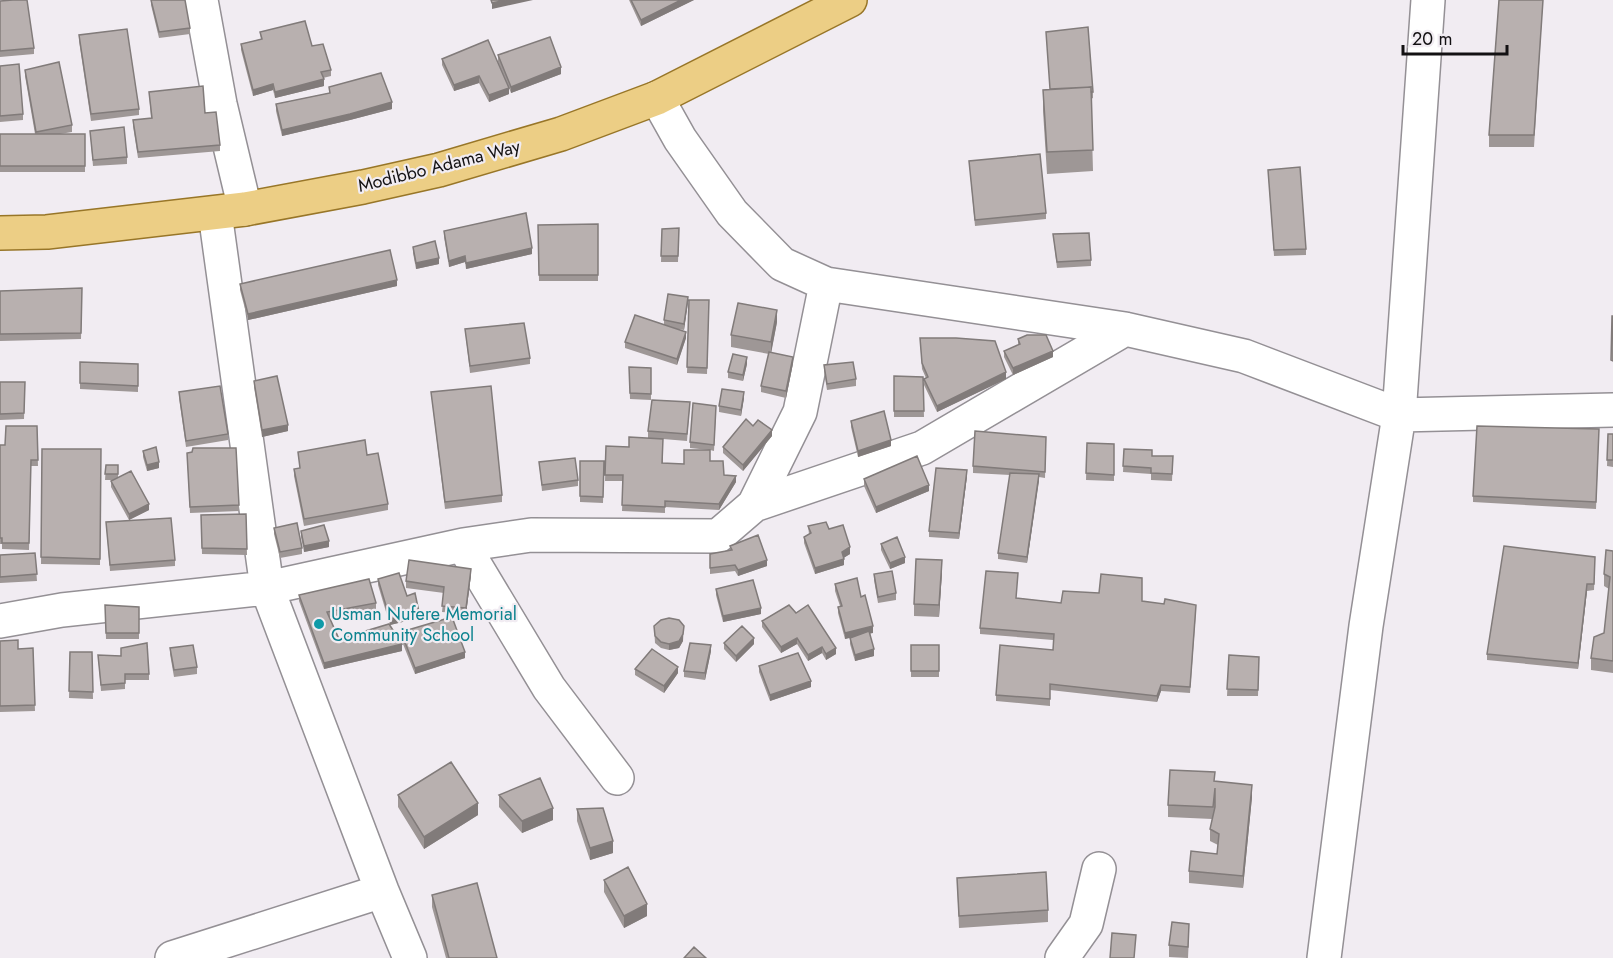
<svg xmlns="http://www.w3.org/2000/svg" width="1613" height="958" font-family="Jost,sans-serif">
<rect width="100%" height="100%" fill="#f1ecf2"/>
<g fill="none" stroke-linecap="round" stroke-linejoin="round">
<g stroke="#949095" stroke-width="36">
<path id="minor" d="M201,0L220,104L245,209
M657,98L680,139L732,213L782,264L826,284L1125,329L1244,356L1399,415L1613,410
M215,213L267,588L382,891L410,958
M754,505L800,412L826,284
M463,545L549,688L617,778
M0,621L62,610L267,588L463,545L531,535L718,536L754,505L922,448L1125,329
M172,958L382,891
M1062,958L1086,924L1099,869
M1324,958L1366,626L1399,415L1428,0"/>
</g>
<g stroke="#987628" stroke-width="36">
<path id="major" d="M0,233L47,232L245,209L363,187L439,170L561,134L657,98L850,0"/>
</g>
<use href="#minor" stroke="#fff" stroke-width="33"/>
<use href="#major" stroke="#ecce85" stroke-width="33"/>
</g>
<path fill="#9e9796" d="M151,0L190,28V34L159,38L151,5Z
M629,0H694L641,26Z
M1499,0H1543L1534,147H1489V135Z
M0,1L34,48V54L0,57Z
M260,32L312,46L331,70V76L323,78L324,86L275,98L273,90L253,96L241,50V44L261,39Z
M79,35L139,109V115L91,121L79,41Z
M488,40L509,94L489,102L479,83L454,91L442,65V59Z
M498,55L561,74L511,93L498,62Z
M0,66L23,114V120L0,122Z
M25,70L72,125V132L60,134H85V172H0V134H35L25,76Z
M329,87L392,109L350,120L282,136L276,111V104L329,93Z
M1043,90L1093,92V98L1091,99L1093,171L1047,174L1043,111Z
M149,92L205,113L220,145V151L138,158L133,126V120L151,118Z
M90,131L127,157V164L93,166Z
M969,161L1046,213V219L975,226Z
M1268,170L1306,249V255L1274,256Z
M598,224V281H539L538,225Z
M679,228L678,262H661L662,229Z
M444,231L532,254L466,269L465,262L449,267L444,237Z
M1053,234L1091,260V266L1057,268Z
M413,247L439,264L416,269L413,253Z
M240,284L397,286L248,320L240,290Z
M82,288L81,339L0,341V291Z
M688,297L684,330L677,329L686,338L677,365L625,348V342L664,324V320Z
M689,300H709L707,374L687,373Z
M777,322L771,352L793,363L786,398L761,392V386L769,354L731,347V335Z
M465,329L530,358V364L470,373Z
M920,338L1006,379L937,412L924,385V379L926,378L922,369Z
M1018,339L1053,357L1013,375L1004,357V351L1018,345Z
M80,362L138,364V392L80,389Z
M747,364L743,381L728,378V372Z
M824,365L856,379V386L827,390L824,371Z
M629,367L651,368V400L630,399Z
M894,376L923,377L924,417H894Z
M254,381L288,431L262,437L254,387Z
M0,382H25L24,419L0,420Z
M179,392L228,434V440L186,447L179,398Z
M431,392L502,495V502L445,509Z
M744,398L741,416L719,412V406Z
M690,402L687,441L663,439V463L684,464L709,450L690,448V442L716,412L714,451L710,450V461L724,475L736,482L719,510L665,507V513L622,511L623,481H605L606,446L629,447L648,438V431Z
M851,421L891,446L858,457L851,427Z
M37,426L38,466H31L29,550L2,549V544H0V445H5Z
M753,426L772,436L743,471L723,453V447Z
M1599,429L1596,509L1473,502V496Z
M1608,434H1613V467L1607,466Z
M1046,437L1045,478L1039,477L1027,563L998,559V553L1010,475L973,473V466Z
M1087,443L1114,444V481L1086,480Z
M42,449H101L100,565L41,564Z
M1124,449L1152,456H1173L1172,481L1151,480V474L1123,472Z
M143,451L159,468L147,471L143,457Z
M298,452L367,455L388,504V510L304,526L294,476V469L300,468Z
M187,453L239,505V511L190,513Z
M580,461H604L603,503L580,502Z
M539,462L578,480V486L542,491Z
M106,465H118V477L149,510L129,520L111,487V481L112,480H105Z
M967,476L959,539L929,537V531Z
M864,479L929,491L876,513L864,486Z
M246,514L247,555L202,554L201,515Z
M106,522L175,560V566L110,571Z
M808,526L829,529L850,554L843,558L844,565L815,574L804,543V537L809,534Z
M274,528L302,548V554L280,558L274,534Z
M301,531L329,547L304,552L301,537Z
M881,544L905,563L890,569L881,550Z
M730,546L767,566L738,576L735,571L710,574V554L730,551Z
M1613,551V673L1591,670V658L1604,633L1609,589L1604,586V574Z
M35,553L37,581L0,583V555Z
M1595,563L1594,590L1587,591L1578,669L1487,660V654Z
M942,572L939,617L914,616V604Z
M874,574L896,593V600L878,603L874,580Z
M471,575L466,614L442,612L444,593L406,588V581Z
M378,579L419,618L390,625L378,585Z
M835,584L861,597L873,633H870L874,656L855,661L850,644V638L851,637L845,639L838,613V607L840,606L835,591Z
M716,589L761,614L723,622L716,595Z
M299,595L376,603V609L329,617L339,639L402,651L324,669L299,601Z
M1017,598L1061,603L1142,601L1196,611L1190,693L1161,691L1157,702L1050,690V706L996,701V695L1053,650V640L980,634V628Z
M105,605L139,607V639H106Z
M789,605L836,654L826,660L822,653L808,661L797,644L781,653L762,627V621Z
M654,626H684L683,641L679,648L669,650L661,648L655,643Z
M401,632L465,658L415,674L401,639Z
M0,641L18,649L33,648L35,711L0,712Z
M724,643L754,644L736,662L724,649Z
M911,645H939V677H911Z
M170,648L197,667V674L174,677L170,654Z
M711,651L705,680L684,677V671Z
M70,652H92L93,699L69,698Z
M98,655L121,656L149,674V680H125V689L101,691Z
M1229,655L1259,657L1258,696H1227Z
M759,666L811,687L770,701L759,672Z
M635,669L678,673L664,693L635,675Z
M1215,781L1252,797L1243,888L1189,883V871L1217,854L1218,845L1210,841V829L1212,819L1168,817V805Z
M398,795L478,815L424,849L398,807Z
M499,795L553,820L522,833L499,807Z
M577,809L613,853L590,860L577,821Z
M957,878L1048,910V922L959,928Z
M604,880L647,916L624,928L604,892Z
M432,895L497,958H446L432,907Z
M1189,936L1188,958L1169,957V945Z"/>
<path fill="#817b7a" d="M506,0H533L492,9V3Z
M681,0H694L641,26V20Z
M561,67V74L511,93V87Z
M479,76V83L454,91V85Z
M324,79V86L275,98V92Z
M273,84V90L253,96V90Z
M509,88V94L489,102V95Z
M392,102V109L350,120L282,136V130Z
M532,248V254L466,269V263Z
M465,256V262L449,267V261Z
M439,258V264L416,269V263Z
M397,280V286L248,320V314Z
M688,297V303L684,330V324Z
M777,310V322L771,354V342Z
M686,332V338L677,365V359Z
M1053,351V357L1013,375V368Z
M747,357V364L743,381V375Z
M793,357V363L786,398V391Z
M1006,372V379L937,412V406Z
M744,392V398L741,416V410Z
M288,425V431L262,437V430Z
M772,430V436L743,471V465Z
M891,440V446L858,457V451Z
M159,462V468L147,471V465Z
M967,470V476L959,539V533Z
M1039,474V481L1027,563V557Z
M736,476V482L719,510V504Z
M929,485V491L876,513V507Z
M149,504V510L129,520V514Z
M329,541V547L304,552V546Z
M850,547V554L842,559V552Z
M905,557V563L890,569V563Z
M844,559V565L815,574V568Z
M767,560V566L738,576V570Z
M942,560V572L939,617V605Z
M471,569V575L466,614V608Z
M1587,584V591L1578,669V663Z
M761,608V614L723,622V616Z
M419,612V618L390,625V619Z
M873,626V633L845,639V633Z
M683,634V641L679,648L669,650V644Z
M754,638V644L736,662V656Z
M797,638V644L781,653V647Z
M402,644V651L324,669V663Z
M711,645V651L705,680V673Z
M822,647V653L808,661V655Z
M836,648V654L826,660V654Z
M874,649V656L855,661V655Z
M465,652V658L415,674V668Z
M678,667V673L664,693V686Z
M811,681V687L770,701V695Z
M1161,685V691L1157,702V696Z
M1252,785V797L1243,888V876Z
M478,803V815L424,849V837Z
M553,808V820L522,833V821Z
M613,841V853L590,860V848Z
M647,904V916L624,928V916Z"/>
<path fill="#b8b0af" stroke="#817b7a" stroke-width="1.5" d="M13,0H27L34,48L0,51V1Z
M151,0H185L190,28L159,32Z
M491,0H506L492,3Z
M631,0H681L641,20Z
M1499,0H1543L1534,135H1489Z
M305,21L312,46L323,44L331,70L321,72L324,79L275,92L273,84L253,90L241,44L262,39L260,32Z
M1088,27L1093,92H1091V87L1050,89L1046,32Z
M127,29L139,109L91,114L79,35Z
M550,37L561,67L511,87L498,55Z
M488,40L509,88L489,95L479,76L454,85L442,59Z
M59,62L72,125L36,132L25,70Z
M19,64L23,114L0,116V66Z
M381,73L392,102L350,114L282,130L276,104L330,93L329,87Z
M203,86L205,113L216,112L220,145L138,152L133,120L152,118L149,92Z
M1091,87L1093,150L1047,152L1043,90Z
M124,127L127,157L93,160L90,131Z
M0,134H85V166H0Z
M1040,154L1046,213L975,220L969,161Z
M1300,167L1306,249L1274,250L1268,170Z
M526,213L532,248L466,263L465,256L449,261L444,231Z
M598,224V275H539L538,225Z
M679,228L678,256H661L662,229Z
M1089,233L1091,260L1057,262L1053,234Z
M435,241L439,258L416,263L413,247Z
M390,250L397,280L248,314L240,284Z
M82,288L81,333L0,334V291Z
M668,294L688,297L684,324L664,320Z
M689,300H709L707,368L687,367Z
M738,303L777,310L771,342L731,335Z
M635,315L686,332L677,359L625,342Z
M1612,316H1613V361L1611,360Z
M524,323L530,358L470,366L465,329Z
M1027,335H1046L1053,351L1013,368L1004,351L1020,344L1018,339Z
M920,338H956L995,341L1006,372L937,406L924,379L928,377L922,363Z
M769,352L793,357L786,391L761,386Z
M733,354L747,357L743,375L728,372Z
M80,362L138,364V386L80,383Z
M853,362L856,379L827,384L824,365Z
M629,367L651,368V394L630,393Z
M277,376L288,425L262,430L254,381Z
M894,376L923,377L924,411H894Z
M0,382H25L24,413L0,414Z
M220,386L228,434L186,441L179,392Z
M491,386L502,495L445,502L431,392Z
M722,389L744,392L741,410L719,406Z
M652,400L690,402L687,434L648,431Z
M693,403L716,406L714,445L690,442Z
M884,411L891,440L858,451L851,421Z
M746,419L753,426L758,420L772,430L743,465L723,447Z
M6,426H37L38,460H31L29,543H2V538H0V445H5Z
M1477,426L1599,429L1596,502L1473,496Z
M975,431L1046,437L1045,472L973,466Z
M1608,434H1613V460H1607Z
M629,437L663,439L662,463L684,464V450H710V461H723L724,475L736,476L719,504L665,501V507L622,505L623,475H605L606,446L629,447Z
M365,440L367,455L378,453L388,504L304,519L294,469L300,468L298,452Z
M1087,443L1114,444V475L1086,473Z
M156,447L159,462L147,465L143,451Z
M193,448H236L239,505L190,507L187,453L192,452Z
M42,449H101L100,559L41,557Z
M1124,449L1152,450V456H1173L1172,474L1151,473V468L1123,466Z
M917,456L929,485L876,507L864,479Z
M575,458L578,480L542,485L539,462Z
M580,461H604L603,497L580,496Z
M106,465H118V474H105Z
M936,468L967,470L959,533L929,531Z
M131,471L149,504L129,514L111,481Z
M1010,473L1039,474L1027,557L998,553Z
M246,514L247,549L202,548L201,515Z
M171,518L175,560L110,565L106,522Z
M826,522L829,529L843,525L850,547L842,552L844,559L815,568L804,537L811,533L808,526Z
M297,523L302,548L280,552L274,528Z
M324,525L329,541L304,546L301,531Z
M758,535L767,560L738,570L735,565L710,568V554L732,550L730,546Z
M897,537L905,557L890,563L881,544Z
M1504,546L1595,557L1594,584H1587L1578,663L1487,654Z
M1606,550L1613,551V661L1591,658L1594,637L1604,633L1610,577L1604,574Z
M35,553L37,574L0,577V555Z
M916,559L942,560L939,605L914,604Z
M409,560L471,569L466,608L442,606L444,587L406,581Z
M892,571L896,593L878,597L874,574Z
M986,571L1018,573L1016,598L1061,603L1063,591L1099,593L1101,574L1142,578V601L1164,604L1165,599L1196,605L1190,687L1161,685L1157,696L1050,684V699L996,695L1000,645L1053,650L1054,634L980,628Z
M399,573L407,596L415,593L419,612L390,619L378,579Z
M857,578L861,597L865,595L873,626L845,633L838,607L842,606L835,584Z
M369,579L376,603L327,612L339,639L389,624L402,644L324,663L299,595Z
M753,580L761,608L723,616L716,589Z
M105,605L139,607V633H106Z
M789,605L796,613L808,605L836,648L826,654L822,647L808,655L797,638L781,647L762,621Z
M452,617L465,652L415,668L401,632Z
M669,618L679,620L684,626L683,634L679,641L669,644L661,642L655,636L654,626L661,620Z
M742,626L754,638L736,656L724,643Z
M869,631L874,649L855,655L850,638Z
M18,640V649L33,648L35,705L0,706V641Z
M147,643L149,674H125V683L101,685L98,655L121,656V648Z
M690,643L711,645L705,673L684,671Z
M193,645L197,667L174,670L170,648Z
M911,645H939V671H911Z
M652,649L678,667L664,686L635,669Z
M70,652H92L93,692L69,691Z
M798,653L811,681L770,695L759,666Z
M1229,655L1259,657L1258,690L1227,689Z
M451,762L478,803L424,837L398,795Z
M1170,770L1215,772L1214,781L1252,785L1243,876L1189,871L1191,851L1217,854L1219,834L1210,829L1215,807V788L1213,807L1168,805Z
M540,778L553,808L522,821L499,795Z
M603,808L613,841L590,848L577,809Z
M628,867L647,904L624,916L604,880Z
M1046,872L1048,910L959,916L957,878Z
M477,883L497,958H449L432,895Z
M1172,922L1189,924L1188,947L1169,945Z
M1112,933L1136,935L1134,958H1110Z
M694,947L706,958H684Z"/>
<circle fill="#0f9aa8" stroke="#f1ecf2" stroke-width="2" cx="319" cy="624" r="6"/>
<g text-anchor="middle" stroke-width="4.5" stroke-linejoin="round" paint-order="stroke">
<g font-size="18" fill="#131113" stroke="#f1ecf2">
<text transform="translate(439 166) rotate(-14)" y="6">Modibbo Adama Way</text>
</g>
<g font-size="18" fill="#0d838f" stroke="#f1ecf2" text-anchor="start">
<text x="331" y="620">Usman Nufere Memorial<tspan x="331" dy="21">Community School</tspan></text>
</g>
</g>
<path d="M1403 45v9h104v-9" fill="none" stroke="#131113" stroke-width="3"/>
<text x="1412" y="45" font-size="18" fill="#131113" stroke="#f1ecf2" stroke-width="4.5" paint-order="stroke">20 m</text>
</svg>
